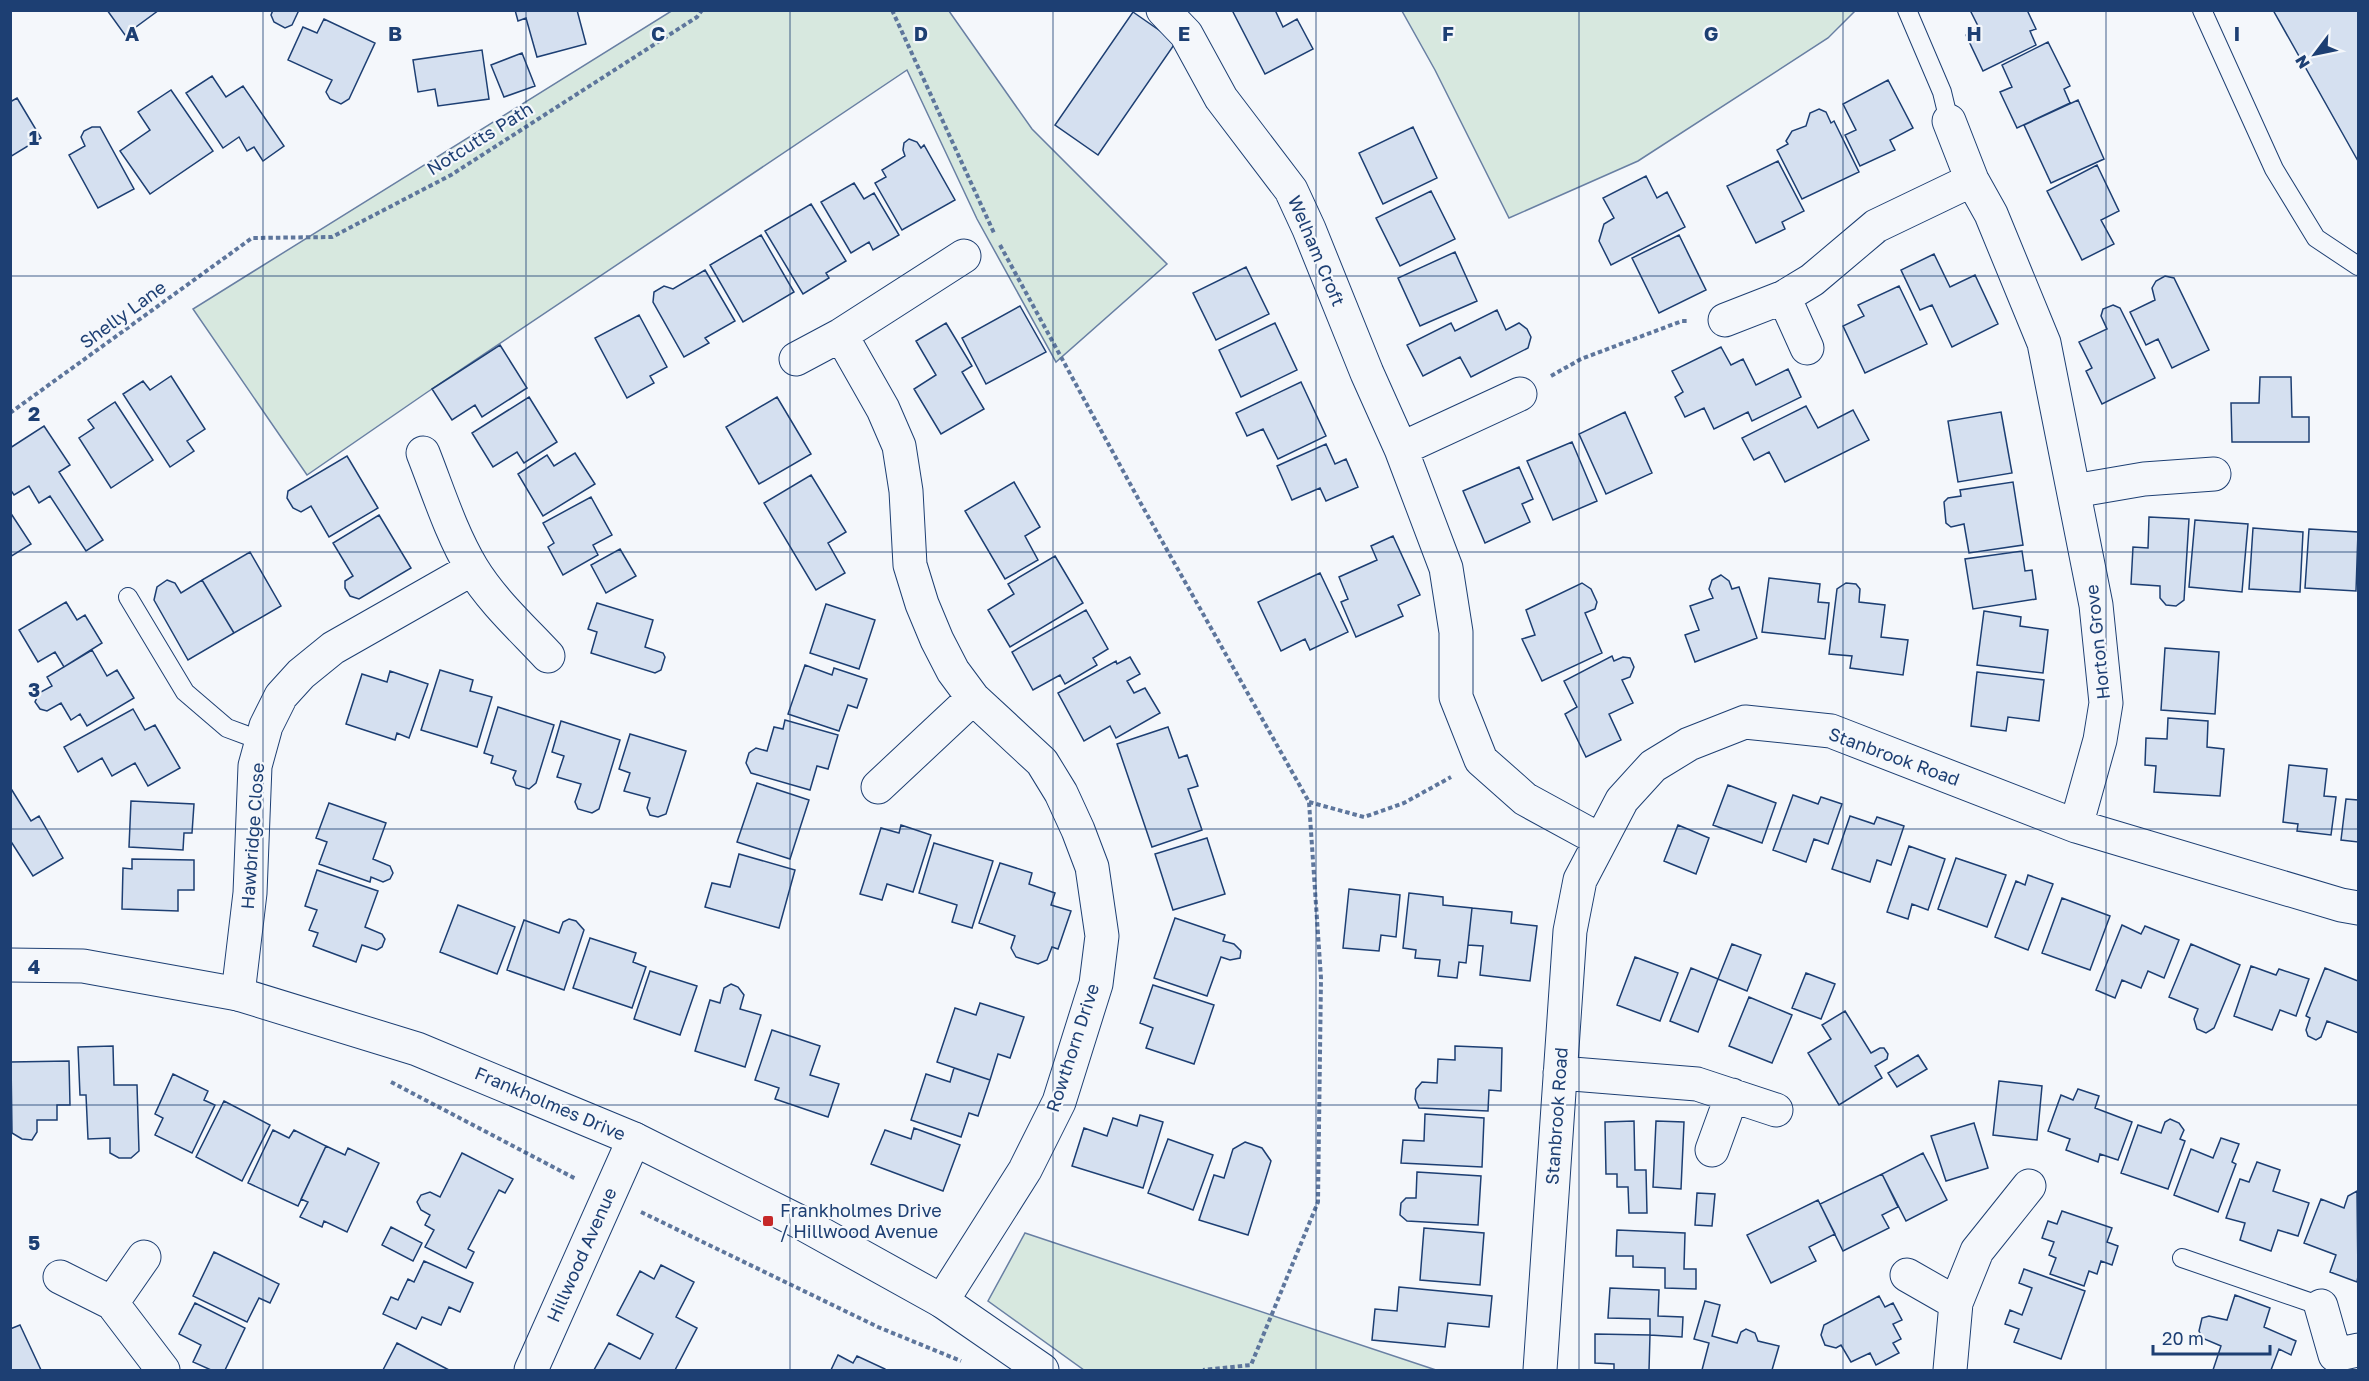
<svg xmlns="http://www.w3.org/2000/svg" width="2369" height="1381" font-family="'Golos Text',sans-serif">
<rect width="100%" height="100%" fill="#f4f7fb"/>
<path fill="#d7e8df" stroke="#687fa3" stroke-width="1.5" d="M673,10L949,11L1032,129L1167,264L1056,362L977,219L907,70L426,393L307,475L193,309Z
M1402,11H1855L1828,38L1638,161L1509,218L1435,70Z
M1025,1233L1436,1370H1084L988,1301Z"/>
<path fill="#d5e0f0" stroke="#1d3f73" stroke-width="1.5" d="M107,10H159L125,35Z
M273,10H299L292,25L285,28L274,22L271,15Z
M515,10H577L586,44L537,57L526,18L518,21Z
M1232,10H1275L1283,27L1297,19L1313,49L1265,74Z
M1970,10H2027L2036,29L2030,31L2036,45L1983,71L1966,35L1979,28Z
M2273,10H2358V161Z
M1133,12L1176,42L1098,155L1055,125Z
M324,19L375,43L349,99L341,104L330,99L326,92L332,80L288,60L303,27L317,33Z
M2048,42L2070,86L2064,89L2070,103L2017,128L2000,92L2012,87L2002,65Z
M482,50L489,99L438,106L435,89L418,92L413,60Z
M522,53L535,86L504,97L491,65Z
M212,76L226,97L243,86L284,146L263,161L254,147L247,151L239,137L223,148L186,93Z
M1888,80L1913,128L1890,140L1895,150L1860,166L1845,135L1856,130L1843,104Z
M171,90L213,151L150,194L120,151L150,130L138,112Z
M17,98L41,138L10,157V102Z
M2078,100L2104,159L2051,183L2024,125Z
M1819,109L1826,112L1831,123L1834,121L1859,172L1802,199L1777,150L1788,144L1786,141L1792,131L1806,126L1810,113Z
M92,127H100L134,189L98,208L69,155L85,146L81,137L84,131Z
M1413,127L1437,178L1383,204L1359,153Z
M909,139L917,142L921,148L924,145L955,200L902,230L875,183L886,177L882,170L905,156L903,150L904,143Z
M1778,161L1804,211L1782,222L1785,229L1756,243L1727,186Z
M2097,165L2119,211L2101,220L2114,244L2082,260L2047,191Z
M1646,176L1657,198L1667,192L1685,227L1611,265L1599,241L1604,224L1614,218L1603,198Z
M854,183L864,199L874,193L899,235L873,250L869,242L851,253L821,202Z
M1431,191L1455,239L1400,266L1376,218Z
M811,204L846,261L826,273L829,278L803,294L765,231Z
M761,235L794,292L743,322L710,265Z
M1679,235L1706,290L1659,313L1632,258Z
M1455,252L1477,301L1420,326L1398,278Z
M1934,254L1950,287L1975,275L1998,324L1952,347L1932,305L1920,310L1901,270Z
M1246,267L1269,314L1216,340L1193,293Z
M705,270L735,321L705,338L709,343L684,357L653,302L654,292L664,286L673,289Z
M2165,276L2174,278L2209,350L2172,368L2158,339L2146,345L2130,312L2155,300L2152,288L2156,281Z
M1899,286L1927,344L1865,373L1843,326L1864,316L1858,305Z
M2113,305L2120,308L2155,378L2102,404L2086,371L2092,368L2079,342L2107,329L2101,316L2103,309Z
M1020,306L1046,352L986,384L962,338Z
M1497,310L1506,330L1519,323L1527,329L1531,337L1528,348L1471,377L1460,357L1423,376L1407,345L1451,323L1455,331Z
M639,315L667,367L650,376L654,383L627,398L595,338Z
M946,323L972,366L962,372L984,409L941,434L914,389L936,375L916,341Z
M1275,323L1297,370L1241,397L1219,350Z
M500,345L527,388L482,417L475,405L452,420L432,389Z
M1721,347L1731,365L1743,359L1756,385L1788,369L1801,397L1752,421L1748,412L1714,429L1704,408L1685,417L1675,397L1683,392L1672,371Z
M171,376L205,429L187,441L194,451L170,467L123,394L143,381L150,390Z
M2260,377H2291L2292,417H2309V442H2232L2231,403H2259Z
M1301,382L1326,436L1278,459L1263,429L1247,436L1236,413Z
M529,397L557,442L524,463L517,452L493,467L472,433Z
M777,397L811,454L759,484L726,427Z
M115,402L153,460L111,488L79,438L94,428L88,420Z
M1806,406L1818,428L1853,410L1869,440L1785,482L1769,452L1754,460L1742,438Z
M1625,412L1652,473L1606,494L1579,434Z
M2001,412L2012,473L1958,482L1948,421Z
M44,426L70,465L59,472L103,540L86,551L50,496L39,503L29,486L14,495L10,489V448Z
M1572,442L1597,501L1553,520L1527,461Z
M1326,444L1335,464L1346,459L1358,487L1326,501L1320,488L1292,500L1277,466Z
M575,453L595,484L543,516L518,474L547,455L554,466Z
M347,456L378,508L329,537L311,506L301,512L293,508L287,498L288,491Z
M1519,467L1533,499L1522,504L1530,522L1485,543L1463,491Z
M811,475L846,532L828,543L845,573L816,590L764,503Z
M1014,482L1040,527L1025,536L1038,560L1005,579L965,511Z
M2013,482L2023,545L1969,553L1964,524L1951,527L1946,523L1944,502L1948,498L1961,496L1960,490Z
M591,497L612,535L593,545L598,555L563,575L548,547L554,543L543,523Z
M10,512L31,544L10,557Z
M379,515L411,568L359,599L350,596L345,588V581L353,576L333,543Z
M2149,517L2189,519L2184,600L2176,606L2166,605L2160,598V586L2131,584L2133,547L2148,548Z
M2195,520L2248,524L2242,592L2189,587Z
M2253,528L2303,532L2300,592L2249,589Z
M2309,529L2358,532L2356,591L2305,588Z
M1393,536L1420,595L1398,605L1403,616L1356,637L1341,602L1348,599L1339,577L1377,560L1371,546Z
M620,549L636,576L606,593L591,565Z
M2022,551L2025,571L2032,570L2036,599L1973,609L1965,559Z
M250,552L281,606L234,633L202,580Z
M1055,556L1083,603L1010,647L988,610L1014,594L1008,584Z
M1320,573L1348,632L1310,650L1305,639L1281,651L1258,602Z
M1721,575L1729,581L1732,589L1739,587L1757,638L1695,662L1685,635L1699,630L1690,606L1713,598L1709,589L1712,580Z
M1769,578L1820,584L1818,602L1829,603L1825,639L1762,632Z
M167,580L175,583L181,593L202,580L234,633L188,660L154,600L157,587Z
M1582,583L1591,589L1597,602L1595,609L1585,613L1602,653L1542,681L1522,639L1535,635L1526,610Z
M1846,583L1856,584L1860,589L1859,602L1885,605L1881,637L1908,640L1903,675L1850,668L1852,656L1829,654L1837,589Z
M66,602L77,620L85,615L102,643L64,667L55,652L38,662L19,630Z
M597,603L653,620L645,647L663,653L665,657L661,670L655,673L591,653L597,632L588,629Z
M826,604L875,620L859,669L810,653Z
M1086,610L1108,649L1093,658L1097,665L1065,684L1060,675L1033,690L1012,652Z
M1984,611L2021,617L2020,626L2048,630L2043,673L1977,665Z
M2165,648L2219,652L2215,714L2161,710Z
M92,650L107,676L117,670L134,698L87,726L80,714L71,720L61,703L47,711L40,709L35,702L39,693L52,686L47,677Z
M1612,656L1614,661L1623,657L1630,658L1634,667L1630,677L1622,680L1633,703L1609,714L1621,740L1586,757L1565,714L1577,707L1564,681Z
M1130,657L1140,674L1127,681L1134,693L1145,688L1160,713L1116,738L1110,726L1084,741L1058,693L1116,661L1117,664Z
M805,665L832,675L834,668L867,679L857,708L848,705L839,731L788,714Z
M440,670L473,680L470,691L492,697L477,747L421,730Z
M390,671L428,684L409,738L397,733L395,740L346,724L362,674L387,682Z
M1977,672L2044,680L2039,721L2008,717L2006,731L1971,726Z
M498,707L554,725L536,783L529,789L516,785L513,778L516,771L491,763L493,756L484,753Z
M133,709L145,730L155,725L180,768L148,786L135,763L112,776L102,758L78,772L64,747Z
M2168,718L2208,721L2207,747L2224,749L2220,796L2154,792L2156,766L2145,765L2146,738L2167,739Z
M785,720L838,735L828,769L817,766L810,790L751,773L746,763L749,753L756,748L767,751L774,727L783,729Z
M561,721L620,740L599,809L592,813L578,809L575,802L581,784L557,777L564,756L552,752Z
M1168,727L1179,758L1187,755L1198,786L1188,789L1202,830L1152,847L1117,744Z
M630,734L686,751L666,814L658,817L650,815L647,808L650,798L624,791L630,773L619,769Z
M2289,765L2327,769L2324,796L2336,797L2331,835L2297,831L2298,824L2283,822Z
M757,783L809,800L790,859L737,842Z
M1728,785L1776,803L1762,843L1713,825Z
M10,787L31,821L39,816L63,858L33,876L10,840Z
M1793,795L1818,804L1821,797L1842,804L1828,844L1814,839L1806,862L1773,850Z
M2346,799L2358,800V842L2341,840Z
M131,801L194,804L192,833H184L183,850L129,847Z
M329,803L386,823L373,859L390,866L393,873L390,879L383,882L371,877L370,882L319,864L327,842L316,838Z
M1850,816L1874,824L1877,817L1904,826L1891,865L1877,860L1870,882L1832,869Z
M901,825L931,835L913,892L887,884L882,900L860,894L881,828L899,833Z
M1678,825L1709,838L1696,874L1664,861Z
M1207,838L1225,894L1173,910L1155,854Z
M934,843L993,861L972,928L952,922L957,905L919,893Z
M1909,846L1945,859L1928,910L1912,904L1908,919L1887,912Z
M739,854L795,870L779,928L705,907L712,883L730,887Z
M1956,858L2006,875L1987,927L1938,909Z
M132,859L194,860V890H178V911L122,909L123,868L132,869Z
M1000,863L1032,873L1029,884L1055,893L1051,905L1071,911L1058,949L1052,947L1047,960L1038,964L1016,957L1011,948L1015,936L979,923Z
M317,870L378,891L365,927L382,934L385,939L382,947L377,950L362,945L356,962L313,946L318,933L309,930L317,910L305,906Z
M2028,875L2053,884L2028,950L1995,937L2016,881L2025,885Z
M1349,889L1400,895L1396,937L1381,935L1379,951L1343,948Z
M1409,893L1443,897V905L1472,908L1466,963L1459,962L1457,978L1438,976L1440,960L1415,958L1416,950L1403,948Z
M2062,898L2110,916L2090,970L2042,953Z
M458,905L515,927L497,974L440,952Z
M1472,908L1512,912L1511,923L1537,926L1530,981L1480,975L1483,946L1468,945Z
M1175,918L1225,935L1223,941L1234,944L1241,951L1240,958L1230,960L1221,957L1207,996L1154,978Z
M569,919L576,921L584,930L564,990L507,970L524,920L559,933L563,922Z
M2122,925L2141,934L2145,926L2179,940L2164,978L2148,971L2141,988L2122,980L2115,998L2096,990Z
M590,938L636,953L633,962L646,967L632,1008L573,988Z
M1732,944L1761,955L1747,991L1718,979Z
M2191,944L2240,965L2214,1028L2206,1033L2197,1029L2194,1019L2198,1009L2169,997Z
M1635,957L1678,973L1660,1021L1617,1005Z
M2251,966L2276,975L2279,969L2309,979L2296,1016L2280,1010L2272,1030L2234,1016Z
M1691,968L1718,979L1698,1032L1670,1021Z
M2325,968L2358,981V1033L2327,1021L2321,1037L2316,1040L2308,1036L2306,1030L2310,1018L2306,1016Z
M650,971L697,986L680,1035L634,1019Z
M1806,973L1835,984L1821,1019L1792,1008Z
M731,984L738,987L744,995L740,1009L761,1015L745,1067L695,1051L710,1000L720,1003L724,988Z
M1153,985L1214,1005L1194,1064L1146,1048L1153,1028L1140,1023Z
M1749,997L1792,1015L1772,1063L1729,1046Z
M980,1003L1024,1017L1010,1058L998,1054L990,1080L937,1062L955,1008L976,1015Z
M1845,1011L1871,1053L1880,1048H1884L1888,1054L1887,1059L1875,1066L1882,1078L1839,1105L1808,1053L1831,1039L1822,1025Z
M772,1030L820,1046L810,1075L839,1084L828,1117L775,1099L779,1088L755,1080Z
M113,1046L114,1085H137L139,1151L131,1158H119L110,1153V1138L88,1139L86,1095H80L78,1047Z
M1455,1046L1502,1048L1501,1091L1489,1090L1488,1111L1419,1108L1415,1099L1416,1089L1422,1082L1437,1083L1438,1059L1455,1060Z
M1918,1055L1927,1069L1897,1087L1888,1073Z
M69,1061L70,1105H57V1120H37V1132L32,1140L22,1139L12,1133L11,1062Z
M954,1068L990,1080L978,1116L969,1113L961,1137L911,1120L926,1074L950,1082Z
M173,1074L208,1091L204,1100L215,1105L192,1153L155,1135L163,1118L155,1114Z
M1999,1081L2042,1086L2037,1140L1993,1135Z
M2078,1089L2099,1096L2095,1108L2132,1122L2118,1160L2100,1154L2098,1162L2066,1150L2070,1139L2048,1131L2061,1095L2073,1100Z
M224,1101L270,1125L242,1181L196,1157Z
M1425,1114L1484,1118L1482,1167L1401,1163L1403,1140L1424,1141Z
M1140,1115L1163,1122L1143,1188L1072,1166L1084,1128L1107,1136L1113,1118L1137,1126Z
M2170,1119L2179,1123L2184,1130L2180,1139L2185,1141L2168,1189L2121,1173L2138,1125L2161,1133L2165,1122Z
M1634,1121L1635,1170H1646L1647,1213H1629L1628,1187H1617V1174H1606L1605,1122Z
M1656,1121L1684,1122L1681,1189L1653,1187Z
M1974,1123L1988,1168L1946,1181L1931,1136Z
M914,1128L960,1145L943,1191L871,1164L885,1130L911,1139Z
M273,1130L289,1138L294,1130L326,1146L298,1206L248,1183Z
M2221,1138L2239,1144L2232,1162L2236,1164L2218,1212L2174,1195L2191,1149L2213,1158Z
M1168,1139L1213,1155L1193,1210L1148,1193Z
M1245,1142L1262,1148L1271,1161L1248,1235L1199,1220L1214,1175L1224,1178L1233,1149Z
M326,1146L345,1155L348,1148L379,1163L347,1232L324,1221L322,1227L300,1217L308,1202L301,1199Z
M462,1153L513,1179L505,1193L499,1190L468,1249L474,1252L466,1268L425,1247L434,1230L425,1225L430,1215L421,1210L417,1202L421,1195L430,1192L440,1197Z
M1923,1153L1947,1200L1906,1221L1882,1174Z
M2257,1162L2280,1170L2273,1191L2309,1203L2298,1236L2278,1230L2271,1251L2240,1240L2245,1223L2226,1218L2240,1179L2249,1182Z
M1417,1172L1481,1176L1478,1225L1407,1221L1400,1215L1401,1203L1406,1198H1416Z
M1882,1174L1898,1207L1882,1215L1889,1228L1843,1251L1820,1204Z
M2357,1191L2358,1276L2357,1282L2330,1272L2336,1255L2304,1243L2321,1199L2344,1208L2348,1196Z
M1697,1193L1715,1194L1712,1226L1695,1225Z
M1818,1200L1835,1234L1809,1247L1816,1261L1771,1283L1747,1235Z
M2062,1211L2112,1228L2107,1242L2118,1246L2112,1265L2101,1261L2097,1274L2089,1271L2084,1286L2050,1274L2056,1258L2049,1255L2054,1242L2042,1238L2048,1221L2057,1224Z
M391,1227L422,1243L413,1261L382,1245Z
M1424,1228L1484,1233L1480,1285L1420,1280Z
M1617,1230L1685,1233L1684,1269H1696V1289L1665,1288V1268L1633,1267V1256H1616Z
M214,1252L279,1284L270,1303L259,1298L247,1322L193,1296Z
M424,1261L473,1283L460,1312L449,1307L441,1325L422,1317L416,1329L383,1314L391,1297L398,1300L408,1279L414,1282Z
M661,1265L694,1282L676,1317L697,1328L675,1370H594L609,1343L640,1359L653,1334L617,1315L640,1271L654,1279Z
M2024,1269L2085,1291L2061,1359L2014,1342L2019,1329L2005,1324L2010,1310L2022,1315L2032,1288L2019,1283Z
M1399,1287L1492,1296L1489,1327L1448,1323L1445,1347L1372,1340L1375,1309L1397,1311Z
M1610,1288L1659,1290L1658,1316L1683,1317L1682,1337L1650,1335V1319L1608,1318Z
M2235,1295L2270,1308L2264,1327L2296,1341L2291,1355L2279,1349L2271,1370H2213L2221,1346L2202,1338L2199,1331L2202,1318L2209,1316L2227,1320Z
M1879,1296L1885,1307L1893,1303L1902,1320L1893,1324L1901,1339L1893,1343L1899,1353L1876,1365L1870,1353L1851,1362L1841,1345L1836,1348L1825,1345L1821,1335L1824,1325Z
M1705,1301L1720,1305L1712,1336L1737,1343L1741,1332L1746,1329L1755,1333L1758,1341L1779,1346L1772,1370H1702L1709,1343L1694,1339Z
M195,1303L245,1328L225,1370H211L193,1362L201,1345L179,1334Z
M20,1325L41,1370H10V1329Z
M1595,1334L1650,1335L1649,1370H1614V1364L1595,1363Z
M397,1343L449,1370H383Z
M838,1355L853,1363L857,1356L885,1369V1370H831Z"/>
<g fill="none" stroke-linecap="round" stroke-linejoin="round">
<g stroke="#1d3f73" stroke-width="20">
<path id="lane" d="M1907,10L1942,92L1949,121
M2202,10L2274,169L2316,238L2358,266
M128,597L185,692L227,728L262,741
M2182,1258L2321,1306"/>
</g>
<g stroke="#1d3f73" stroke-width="35">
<path id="street" d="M1163,10L1186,34L1221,98L1291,190L1309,229L1367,373L1401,449L1446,568L1456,632V697L1481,760L1525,799L1600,840
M1949,121L1972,180
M1725,320L1784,297
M841,335L883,409L899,446L906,491L910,565L922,604L937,640L953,671L973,698L1042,762L1061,793L1078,830L1092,867L1102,936L1096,984L1059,1102L1025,1170L942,1301
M1807,348L1784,297L1812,280L1876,226L1972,180L1991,214L2044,343L2096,605L2106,703L2100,740L2076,826
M796,359L841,335L964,256
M1401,449L1520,394
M423,453C438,491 451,533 472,568C492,601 522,628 548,656
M2074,491L2144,479L2214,474
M878,787L973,698
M238,994L250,893L255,766L266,726L281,696L301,674L333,648L472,569
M1560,1073L1697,1084L1776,1110
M1712,1150L1732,1095
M1907,1275L1956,1303L1950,1370
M60,1277L112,1303L163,1370
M112,1303L144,1257
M1956,1303L1977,1251L2029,1186
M2321,1306L2335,1355L2358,1350
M531,1370L634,1139
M1540,1370L1570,931L1580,880L1622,800L1653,766L1689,744L1745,722L1831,731L2076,826L2341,905L2358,908"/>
</g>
<g stroke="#1d3f73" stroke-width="35">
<path id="secondary" d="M10,965L83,966L238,994L417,1049L634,1139L798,1221L942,1301L1042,1370"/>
</g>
<path stroke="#5e769c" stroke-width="4" stroke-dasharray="4.5 3" stroke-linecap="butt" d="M892,10L994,233
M1000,245L1140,502L1309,802L1321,978L1318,1202L1251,1365L1203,1370
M1551,376L1581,359L1682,321H1688
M10,413L252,238L332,237L451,175L697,17L702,10
M1309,802L1364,817L1404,803L1451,777
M391,1082L576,1179
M641,1212L878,1327L961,1361"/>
<use href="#lane" stroke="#f4f7fb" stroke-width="18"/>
<use href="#street" stroke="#f4f7fb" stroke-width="33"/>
<use href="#secondary" stroke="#f4f7fb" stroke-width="33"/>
</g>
<path fill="none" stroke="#1d3f73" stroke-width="1.5" stroke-opacity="0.55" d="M263,10V1370M526,10V1370M790,10V1370M1053,10V1370M1316,10V1370M1579,10V1370M1843,10V1370M2106,10V1370M10,276H2358M10,552H2358M10,829H2358M10,1105H2358"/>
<rect fill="#c62828" stroke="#f4f7fb" stroke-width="2" x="762" y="1215" width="12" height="12" rx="3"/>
<g text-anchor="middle" stroke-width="4.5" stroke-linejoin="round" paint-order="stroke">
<g font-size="18" fill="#1d3f73" stroke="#f4f7fb">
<text transform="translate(480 139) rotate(-32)" y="6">Notcutts Path</text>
<text transform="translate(1316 251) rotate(67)" y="6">Welham Croft</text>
<text transform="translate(123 315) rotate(-36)" y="6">Shelly Lane</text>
<text transform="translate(2098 642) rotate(-96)" y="6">Horton Grove</text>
<text transform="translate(1894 757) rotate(20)" y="6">Stanbrook Road</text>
<text transform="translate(253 836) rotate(-86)" y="6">Hawbridge Close</text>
<text transform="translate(1073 1048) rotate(-72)" y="6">Rowthorn Drive</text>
<text transform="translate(550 1104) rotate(23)" y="6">Frankholmes Drive</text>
<text transform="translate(1557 1116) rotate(-86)" y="6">Stanbrook Road</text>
<text transform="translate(582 1255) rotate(-66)" y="6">Hillwood Avenue</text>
</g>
<g font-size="18" fill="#1d3f73" stroke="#f4f7fb" text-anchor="start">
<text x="780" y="1217">Frankholmes Drive<tspan x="780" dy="21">/ Hillwood Avenue</tspan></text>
</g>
</g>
<g font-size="20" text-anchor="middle" font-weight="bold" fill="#1d3f73" stroke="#f4f7fb" stroke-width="4.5" stroke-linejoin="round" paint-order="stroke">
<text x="132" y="41">A</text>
<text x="395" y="41">B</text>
<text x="658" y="41">C</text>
<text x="921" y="41">D</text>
<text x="1184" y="41">E</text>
<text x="1448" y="41">F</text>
<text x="1711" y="41">G</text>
<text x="1974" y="41">H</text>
<text x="2237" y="41">I</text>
<text x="34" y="145">1</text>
<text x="34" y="421">2</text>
<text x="34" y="697">3</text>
<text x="34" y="974">4</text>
<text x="34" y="1250">5</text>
</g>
<rect width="2369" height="1381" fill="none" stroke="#1d3f73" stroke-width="24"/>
<g transform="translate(2315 54) rotate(238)" stroke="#f4f7fb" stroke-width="4.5" paint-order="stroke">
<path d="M0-4.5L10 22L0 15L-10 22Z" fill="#1d3f73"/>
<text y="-9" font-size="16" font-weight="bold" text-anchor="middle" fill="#1d3f73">N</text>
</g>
<path d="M2153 1345v9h117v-9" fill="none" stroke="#1d3f73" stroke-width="3"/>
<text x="2162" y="1345" font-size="18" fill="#1d3f73" stroke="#f4f7fb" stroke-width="4.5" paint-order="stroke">20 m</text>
</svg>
